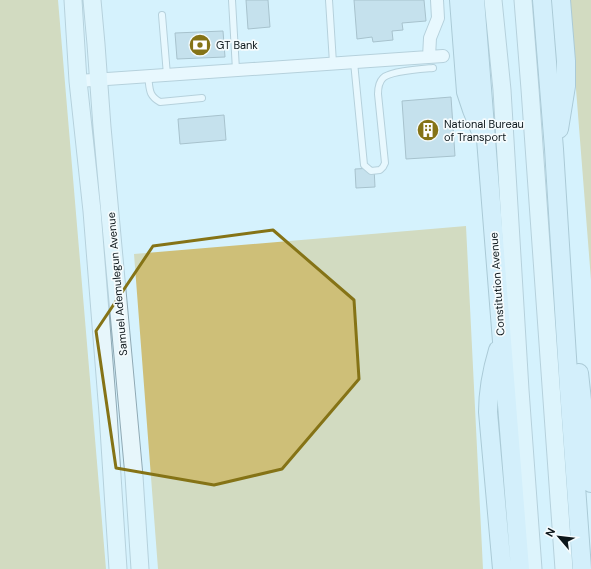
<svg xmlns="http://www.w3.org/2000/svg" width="591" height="569" font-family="'DM Sans',sans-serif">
<rect width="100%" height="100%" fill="#d6f2fd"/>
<path fill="#cebf78" d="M0,0H58L106,569H0Z
M569,0H591V280Z
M466,226L483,569H158L134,254Z"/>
<path fill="#b2cdd9" stroke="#6f8893" d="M246,0H268L270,27L248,29Z
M354,0H424L426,21L402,23L403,30L392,31L393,40L373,42L372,37L357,39Z
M223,31L225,57L177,59L175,33Z
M451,97L455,156L406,159L402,101Z
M224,115L226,140L180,144L178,119Z
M374,168L375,187L356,188L355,169Z"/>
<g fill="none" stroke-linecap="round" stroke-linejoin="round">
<g stroke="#8fa9b4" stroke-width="8">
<path id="service" d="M232,0L236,70
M329,0L333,63
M162,15L167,75
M354,62L364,165L371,171L380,170L383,167L385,163L378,94C378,89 379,82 383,78C390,71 422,69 433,68
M148,76C150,89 148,95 160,102L202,98"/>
</g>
<g stroke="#8fa9b4" stroke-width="14">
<path id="minor" d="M429,57L430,38L438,18L437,0
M78,81L443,56"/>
</g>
<g stroke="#8fa9b4" stroke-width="19">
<path id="secondary" d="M73,0L78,81L92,211L108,413L118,569
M92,0L96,44L102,127L134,476L140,569
M493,0L502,90L520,390L533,569
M523,0L530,89L564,569"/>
</g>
<g stroke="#7799a7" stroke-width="20">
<path id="primary" d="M459,0L466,92L472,110L481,132
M475,0L520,569
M542,0L554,149L569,389L582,569
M559,129L566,86V61L561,0
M498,350C492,370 488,390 488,412L502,569
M579,373L591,483"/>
</g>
<use href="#service" stroke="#fff" stroke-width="6"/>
<use href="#minor" stroke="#fff" stroke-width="12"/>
<use href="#secondary" stroke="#e7f6fb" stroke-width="17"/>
<use href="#primary" stroke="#d0ecf8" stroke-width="18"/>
</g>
<path d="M0 0H591V569H0ZM273,230L354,300L359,379L282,469L214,485L116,468L96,331L153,246Z" fill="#d6f2fd" fill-opacity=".55" fill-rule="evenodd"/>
<path fill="none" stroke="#857316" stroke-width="3" stroke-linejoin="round" d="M273,230L354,300L359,379L282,469L214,485L116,468L96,331L153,246Z"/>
<defs>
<g id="bank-disc" transform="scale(1.15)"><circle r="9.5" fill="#857316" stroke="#f5fbfd"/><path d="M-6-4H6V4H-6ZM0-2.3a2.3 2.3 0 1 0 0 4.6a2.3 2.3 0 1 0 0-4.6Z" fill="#fff"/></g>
<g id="building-disc" transform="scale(1.15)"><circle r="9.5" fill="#857316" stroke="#f5fbfd"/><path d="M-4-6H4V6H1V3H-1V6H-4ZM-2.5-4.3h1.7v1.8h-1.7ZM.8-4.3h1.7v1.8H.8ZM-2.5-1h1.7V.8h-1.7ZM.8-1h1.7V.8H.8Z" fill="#fff"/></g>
</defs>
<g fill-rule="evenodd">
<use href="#bank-disc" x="200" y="45"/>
<use href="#building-disc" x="428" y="130"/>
</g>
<g text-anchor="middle" stroke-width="3.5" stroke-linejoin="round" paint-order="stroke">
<g font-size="11" fill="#0c161a" stroke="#f5fbfd" text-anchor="start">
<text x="216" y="49">GT Bank</text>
<text x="444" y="128">National Bureau<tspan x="444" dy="13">of Transport</tspan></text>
</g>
<g font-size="11" fill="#0c161a" stroke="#f5fbfd">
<text transform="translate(117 284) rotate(-95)" y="4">Samuel Ademulegun Avenue</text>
<text transform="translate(497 284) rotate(-94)" y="4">Constitution Avenue</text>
</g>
</g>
<g transform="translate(559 537) rotate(298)" stroke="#f5fbfd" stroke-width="3" paint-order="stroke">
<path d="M0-3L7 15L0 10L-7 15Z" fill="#0c161a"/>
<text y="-6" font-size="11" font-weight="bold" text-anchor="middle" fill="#0c161a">N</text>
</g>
</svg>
